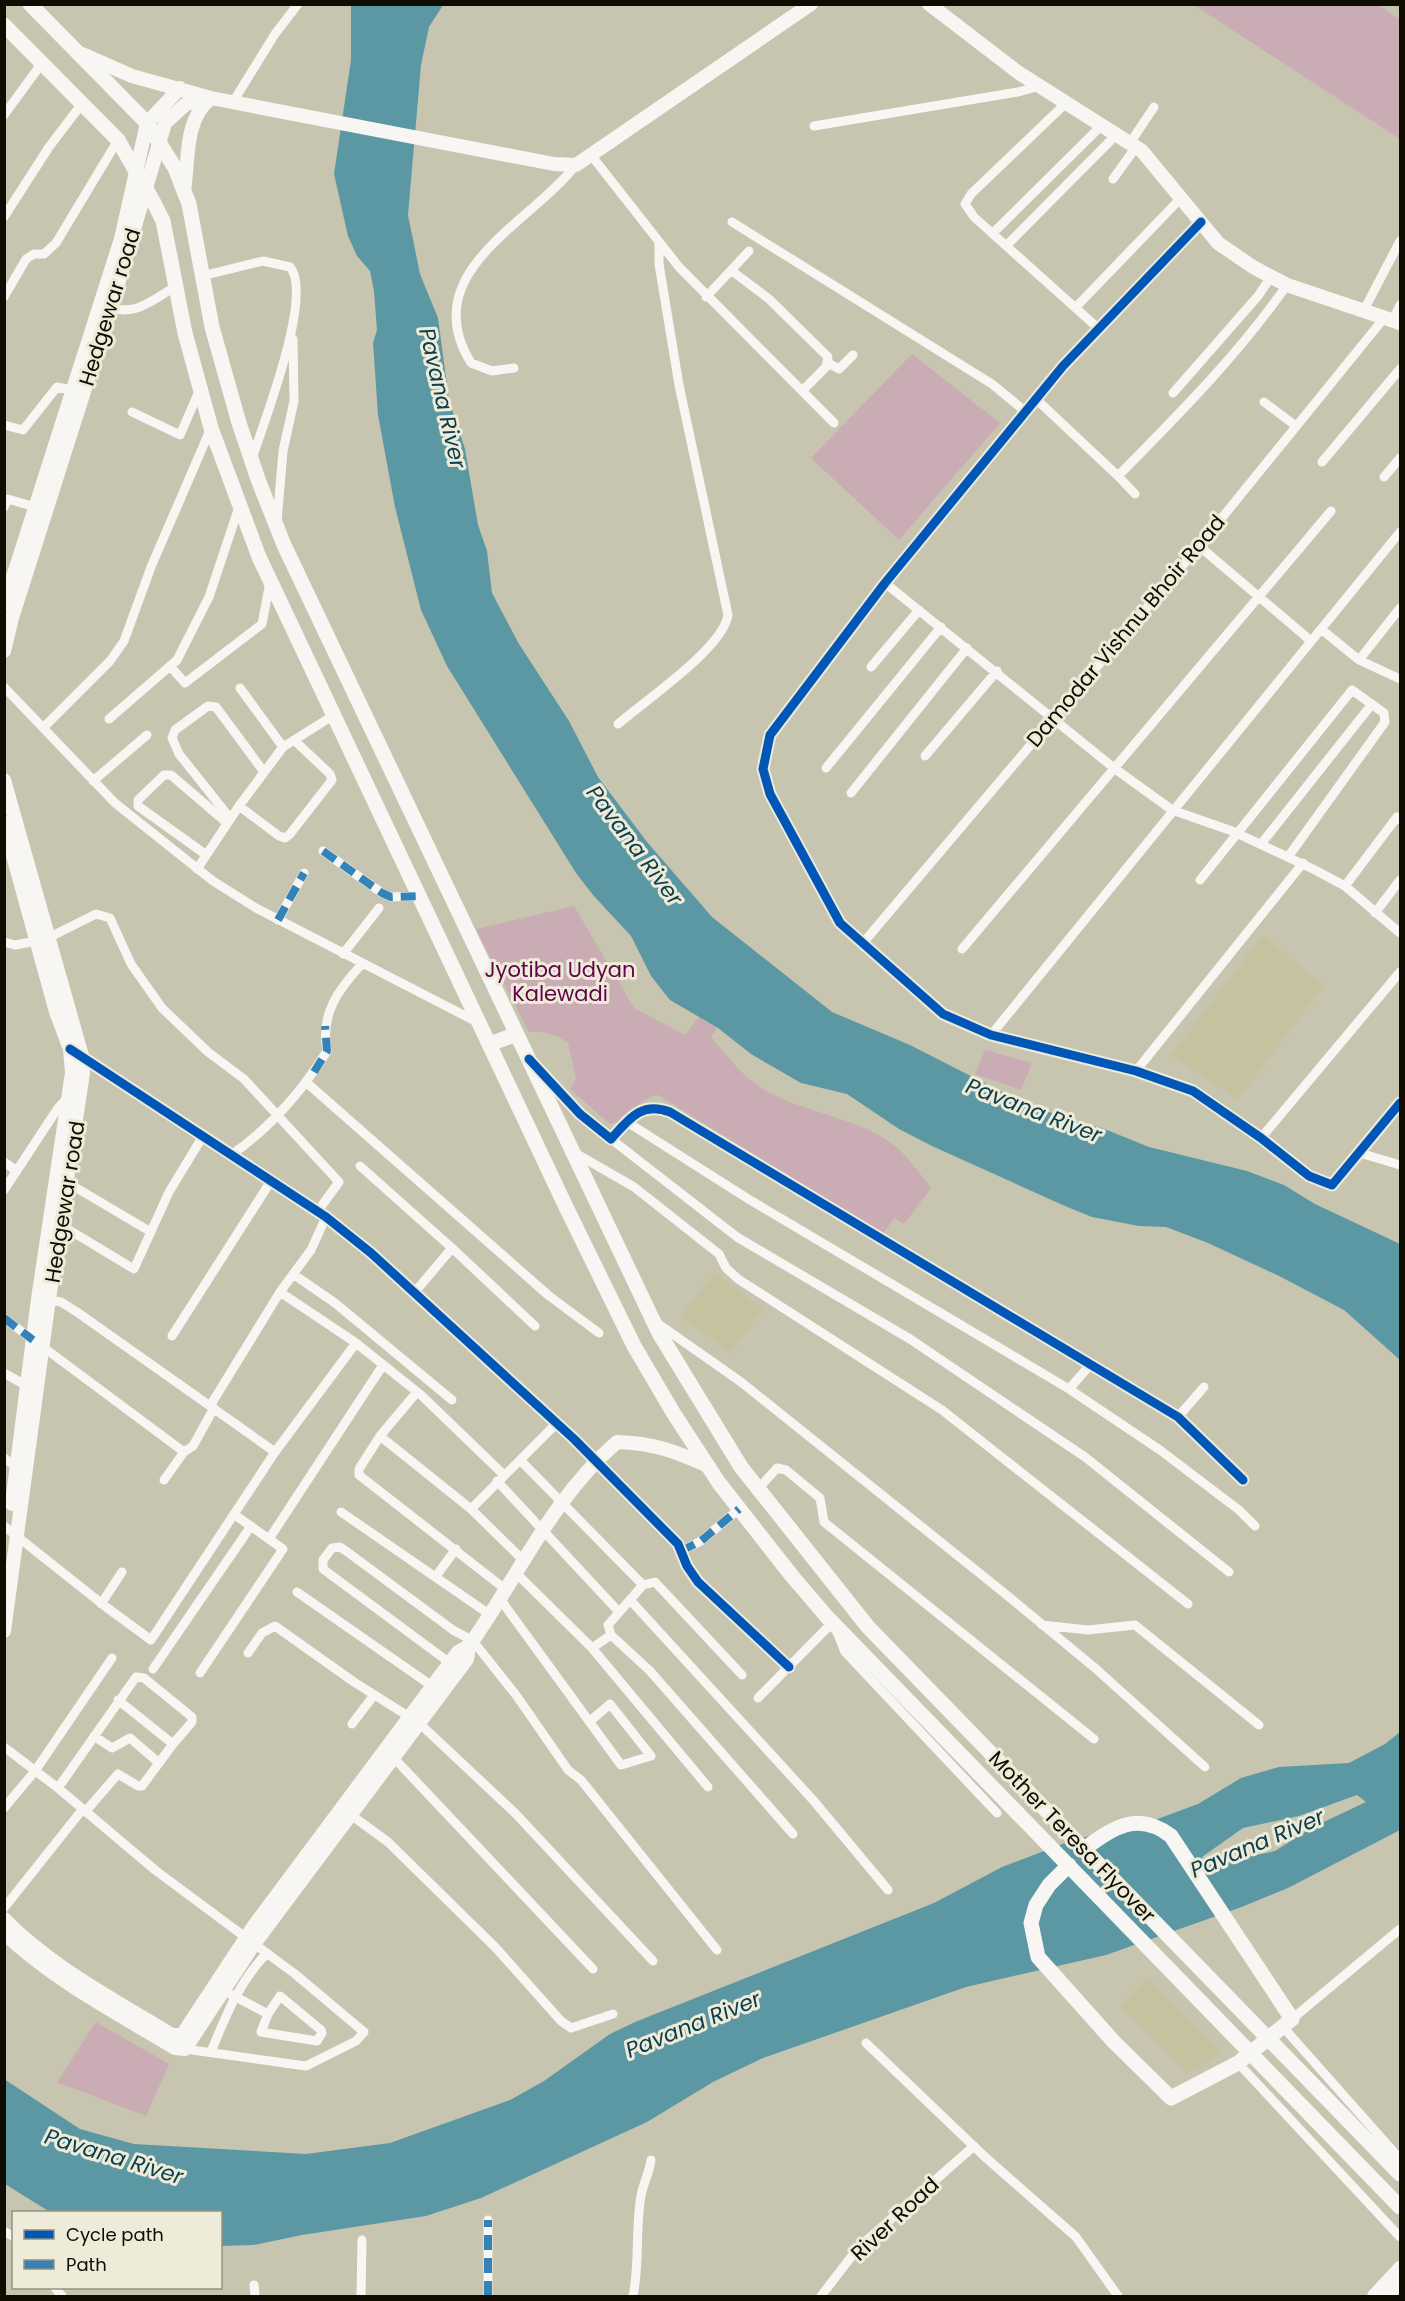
<svg xmlns="http://www.w3.org/2000/svg" width="1405" height="2301" font-family="Poppins,sans-serif">
<rect width="100%" height="100%" fill="#c7c4b0"/>
<path fill="#c6c2a0" d="M1263,935L1323,986L1238,1099L1171,1055Z
M715,1273L763,1309L730,1353L681,1316Z
M1148,1978L1222,2053L1187,2074L1120,2007Z"/>
<path fill="#caacb5" d="M1194,5H1379L1400,20V139Z
M912,354L1000,423L899,540L811,458Z
M574,906L634,1008L685,1035L699,1017L717,1028L711,1037C728,1057 744,1079 768,1092C805,1112 851,1117 887,1140C905,1152 918,1171 931,1188L904,1224L894,1218L883,1234L658,1095C638,1097 630,1121 610,1124L570,1089L576,1079L568,1043C555,1034 544,1031 529,1032L476,929Z
M985,1050L1032,1063L1021,1090L975,1074Z
M96,2022L169,2064L146,2116L57,2082Z"/>
<path fill="#5c98a3" fill-rule="evenodd" d="M351,5H443L429,27L421,65L408,215L420,274L438,318L449,400L465,449L478,525L487,551L492,593L519,644L569,721L598,777L647,842L712,917L832,1012L910,1045L1000,1091L1068,1120L1102,1128L1149,1147L1247,1171L1284,1185L1315,1204L1398,1243L1400,1245V1360L1344,1310L1279,1276L1208,1243L1166,1227L1139,1226L1092,1217L1065,1206L932,1146L899,1129L847,1094L801,1083L751,1054L718,1028L670,1000L651,976L631,936L593,895L576,873L447,666L421,610L395,507L378,415L373,343L377,330L374,291L370,271L357,256L348,236L334,174L351,60Z
M1400,1732V1830L1288,1888L1239,1908L1106,1955L966,1987L763,2058L713,2082L647,2122L481,2198L426,2216L302,2235L254,2245L221,2246L220,2212H50L5,2184L4,2079L80,2129L134,2144L306,2154L390,2143L510,2100L544,2081L610,2034L635,2022L934,1903L1002,1867L1073,1840L1152,1821L1198,1804L1241,1778L1279,1767L1349,1763L1385,1744ZM1357,1795L1366,1802L1313,1827L1275,1851L1205,1866L1202,1857L1243,1828L1299,1816Z"/>
<g fill="none" stroke-linecap="round" stroke-linejoin="round">
<path stroke="#f7f6f3" stroke-width="9" d="M233,102L275,34L298,4
M1066,103L971,194L965,204L974,217L1099,329
M4,115L42,63
M814,126L1018,92L1041,86
M1130,143L1154,107
M591,155L679,267L834,423
M1113,179L1136,147
M4,217L49,147L81,105
M732,222L992,384L1026,412
M1201,222L1063,366L885,583L770,735L763,769L770,794L840,923L943,1014L991,1035L1136,1071L1193,1091L1261,1138L1309,1176L1332,1185L1400,1103
M993,233L1102,125
M1007,245L1117,134
M732,271L769,299L828,357L826,367L802,391
M202,276L263,261L290,267C314,295 263,424 252,459
M4,297L26,259L34,254H44L56,243L118,140
M706,297L749,251
M107,306C134,318 153,300 176,286
M1076,307L1180,199
M1364,310L1400,241
M1393,320L1400,305
M828,363L839,369L853,355
M514,368L492,371L471,363C415,272 530,224 576,165
M1173,393L1258,296L1271,277
M1036,399L1118,476C1178,415 1238,355 1287,285
M1264,402L1296,426
M132,412L180,435L200,389
M4,425L23,430L57,387L76,391
M1322,462L1400,369
M1118,476L1135,494
M1384,477L1400,458
M4,507L8,499L35,507
M277,522L283,451L294,401L293,339
M1199,546L1311,641
M885,583L1114,768L1172,810L1232,831L1313,869L1345,886L1400,933
M1321,629L1359,660L1400,679
M1359,660L1400,608
M170,666L185,683L262,624L270,582
M871,667L919,610
M4,687L115,803L213,881L256,908L477,1022
M240,688L283,747
M109,719L177,660L209,597L239,507
M618,724C646,700 723,648 728,615L679,385L659,264V243
M43,728L110,661L124,641L151,567L211,428
M925,756L997,671
M826,768L941,627
M93,781L147,735
M851,793L967,648
M239,806L279,836L285,838L290,834L332,780L330,774L294,740
M230,818L179,754L172,738L175,730L208,706L216,707L264,772
M1261,844L1372,704
M323,851L382,893L391,897L420,896
M205,854L138,806V800L164,775H171L227,823
M197,869L239,806L283,747L334,715
M1200,880L1352,690L1384,713L1385,722L1288,857
M1345,886L1397,817L1400,820
M1375,913L1400,880
M278,920L304,873
M48,938L96,914L110,918L131,964L162,1008L208,1052L244,1079L339,1182L317,1212
M4,942L15,945L37,941
M863,943L1199,546L1385,317
M962,949L1331,511
M343,954L379,908
M991,1035L1400,532
M80,1054L326,1217L371,1253L574,1439L678,1544L687,1566L698,1582L789,1667
M537,1067L580,1114L611,1139C626,1123 635,1107 660,1108L777,1174L1178,1417L1243,1480
M1136,1071L1303,863
M307,1083L548,1295L599,1333
M627,1122L750,1200L1069,1389L1160,1450L1239,1510L1255,1526
M1261,1138L1400,972
M611,1139L737,1237L910,1339L1085,1457L1229,1572
M575,1153L634,1187L719,1254L726,1268L738,1279L942,1410L1188,1604
M1360,1153L1400,1165
M231,1155C270,1128 302,1091 327,1051C320,1014 338,990 362,964
M4,1162L17,1171
M360,1166L452,1248
M63,1180L151,1232
M4,1190L58,1108L69,1096
M61,1225L134,1269L169,1192L203,1136
M293,1274L335,1303L452,1400
M280,1292L356,1343L421,1395L504,1475
M414,1293L452,1248L535,1326
M43,1299L61,1302L77,1312L275,1452
M4,1318L33,1340
M657,1323L741,1382L1003,1592L1095,1668L1205,1767
M172,1336L271,1181
M43,1347L184,1452L193,1446L214,1408
M4,1373L27,1386
M1069,1389L1091,1364
M417,1392L380,1436L359,1469V1475L505,1589
M210,1406L280,1292L311,1250L326,1217
M1178,1417L1204,1387
M380,1436L471,1509L523,1560
M4,1458L17,1467
M520,1460L643,1585
M164,1480L184,1452
M497,1481L619,1612
M758,1489L777,1468L786,1470L820,1498L824,1522L1094,1739
M471,1509L556,1424
M341,1512L489,1614
M4,1526L106,1607L151,1640L275,1452L356,1343
M269,1539L383,1365
M681,1551L701,1541L739,1509
M516,1573L592,1648L708,1787
M436,1576L456,1549
M297,1592L432,1686
M500,1598L508,1610L621,1765L651,1756L610,1704L589,1722
M631,1601L813,1800L888,1890
M101,1604L122,1572
M1042,1625L1088,1630L1135,1625L1259,1725
M592,1648L611,1635
M248,1653L262,1633L275,1626L354,1682L419,1723L515,1813L653,1961
M450,1663L323,1569V1560L332,1548L340,1547L346,1551L453,1630L473,1641L516,1695L568,1770L581,1780L717,1950
M153,1669L251,1526
M200,1673L283,1549L235,1515
M742,1675L655,1582L643,1585L608,1625L611,1635L650,1671L793,1834
M758,1698L833,1622L845,1652L997,1813
M352,1724L374,1695
M94,1736L112,1748L130,1738L159,1763
M4,1747L58,1788L155,1870L295,1974L364,2032L356,2041L306,2066L185,2049
M394,1758L593,1969
M58,1788L136,1677L144,1678L192,1717V1722L173,1744
M4,1808L35,1771L112,1658
M85,1812L118,1774L138,1786H142L173,1744L118,1700
M347,1812L388,1842L495,1947L561,2021L571,2028L613,2014
M4,1908L82,1810
M230,1994L268,2014
M280,1996L321,2030L322,2033L317,2041L261,2032L268,2014Z
M1292,2019L1400,1929
M1283,2027L1400,2159
M866,2043L984,2156L1076,2237L1118,2296
M211,2052C226,2015 239,1982 267,1953
M1238,2063L1400,2237
M4,2231L14,2237
M254,2285L255,2296
M55,2288L62,2296
M361,2296L362,2240
M488,2296V2220
M633,2296C640,2263 635,2229 641,2196C643,2183 649,2174 651,2160
M821,2296L858,2248L974,2146"/>
<path stroke="#f7f6f3" stroke-width="14" d="M929,4L1019,73L1142,151L1218,243L1253,267L1287,285L1400,323
M82,54L132,76L211,98L554,164L576,165L811,4
M184,191C189,160 184,120 210,99
M4,605L121,239L147,123L180,88
M4,651L12,618L116,291L165,123L186,104L211,98
M4,780L82,1056L83,1073L49,1299L4,1631
M4,823L56,1012L70,1049L72,1073L38,1299L12,1504
M4,1919C51,1967 115,2000 172,2035H182L253,1927L458,1652L469,1646
M4,1933C53,1980 117,2013 175,2048L185,2049L254,1944L467,1659L469,1646C518,1577 552,1498 617,1442C653,1443 675,1451 708,1466
M1374,2296L1400,2268
M1387,2296L1400,2282"/>
<path stroke="#f7f6f3" stroke-width="15" d="M30,4L147,123L175,168L189,204L212,327L239,423L259,482L284,545L659,1333L741,1467L868,1627L1400,2174
M4,25L118,140L154,203L163,221L185,333L211,428L259,557L566,1207L634,1346L674,1414L719,1483L792,1576L827,1617L1400,2207
M490,1044L517,1034
M1069,1865L1049,1885L1036,1905L1031,1923L1038,1957L1114,2042L1171,2098L1238,2063L1292,2019L1171,1836C1138,1810 1113,1828 1084,1849"/>
<path stroke="#3382b8" stroke-width="8" stroke-dasharray="15 8" stroke-linecap="butt" d="M323,851L382,893L391,897L420,896
M278,920L304,873
M314,1072L327,1051L325,1026
M4,1318L33,1340
M681,1551L701,1541L739,1509
M488,2296V2220"/>
<g stroke="#eeebd8" stroke-width="13">
<path id="cycleway" d="M1201,222L1063,366L885,583L770,735L763,769L770,794L840,923L943,1014L991,1035L1136,1071L1193,1091L1261,1138L1309,1176L1332,1185L1400,1103
M70,1049L326,1217L371,1253L574,1439L678,1544L687,1566L698,1582L789,1667
M529,1059L580,1114L611,1139C629,1119 641,1101 670,1112L1178,1417L1243,1480"/>
</g>
<use href="#cycleway" stroke="#0057b8" stroke-width="9"/>
</g>
<g text-anchor="middle" stroke-width="6" stroke-linejoin="round" paint-order="stroke">
<g font-size="21" fill="#0f0d02" stroke="#eeebd8">
<text transform="translate(110 307) rotate(-73)" y="7">Hedgewar road</text>
<text transform="translate(1126 631) rotate(-50)" y="7">Damodar Vishnu Bhoir Road</text>
<text transform="translate(65 1202) rotate(-81)" y="7">Hedgewar road</text>
<text transform="translate(1072 1837) rotate(46)" y="7">Mother Teresa Flyover</text>
<text transform="translate(895 2219) rotate(-43)" y="7">River Road</text>
</g>
<g font-size="21" fill="#61034b" stroke="#eeebd8">
<text x="560" y="977">Jyotiba Udyan<tspan x="560" dy="24">Kalewadi</tspan></text>
</g>
<g font-size="22" font-style="italic" fill="#0a3e4c" stroke="#eeebd8">
<text transform="translate(443 398) rotate(77)" y="8">Pavana River</text>
<text transform="translate(635 845) rotate(53)" y="8">Pavana River</text>
<text transform="translate(1034 1110) rotate(21)" y="8">Pavana River</text>
<text transform="translate(1257 1843) rotate(-23)" y="8">Pavana River</text>
<text transform="translate(693 2024) rotate(-22)" y="8">Pavana River</text>
<text transform="translate(114 2156) rotate(17)" y="8">Pavana River</text>
</g>
</g>
<rect width="1405" height="2301" fill="none" stroke="#0f0d02" stroke-width="12"/>
<rect x="12" y="2211" width="210" height="78" fill="#eeebd8" stroke="#959282" stroke-width="1.5"/>
<rect x="24" y="2230" width="30" height="9" fill="#0057b8" stroke="#959282" stroke-width="1.5"/>
<text x="66" y="2241" font-size="18" fill="#0f0d02">Cycle path</text>
<rect x="24" y="2260" width="30" height="9" fill="#3382b8" stroke="#959282" stroke-width="1.5"/>
<text x="66" y="2271" font-size="18" fill="#0f0d02">Path</text>
</svg>
